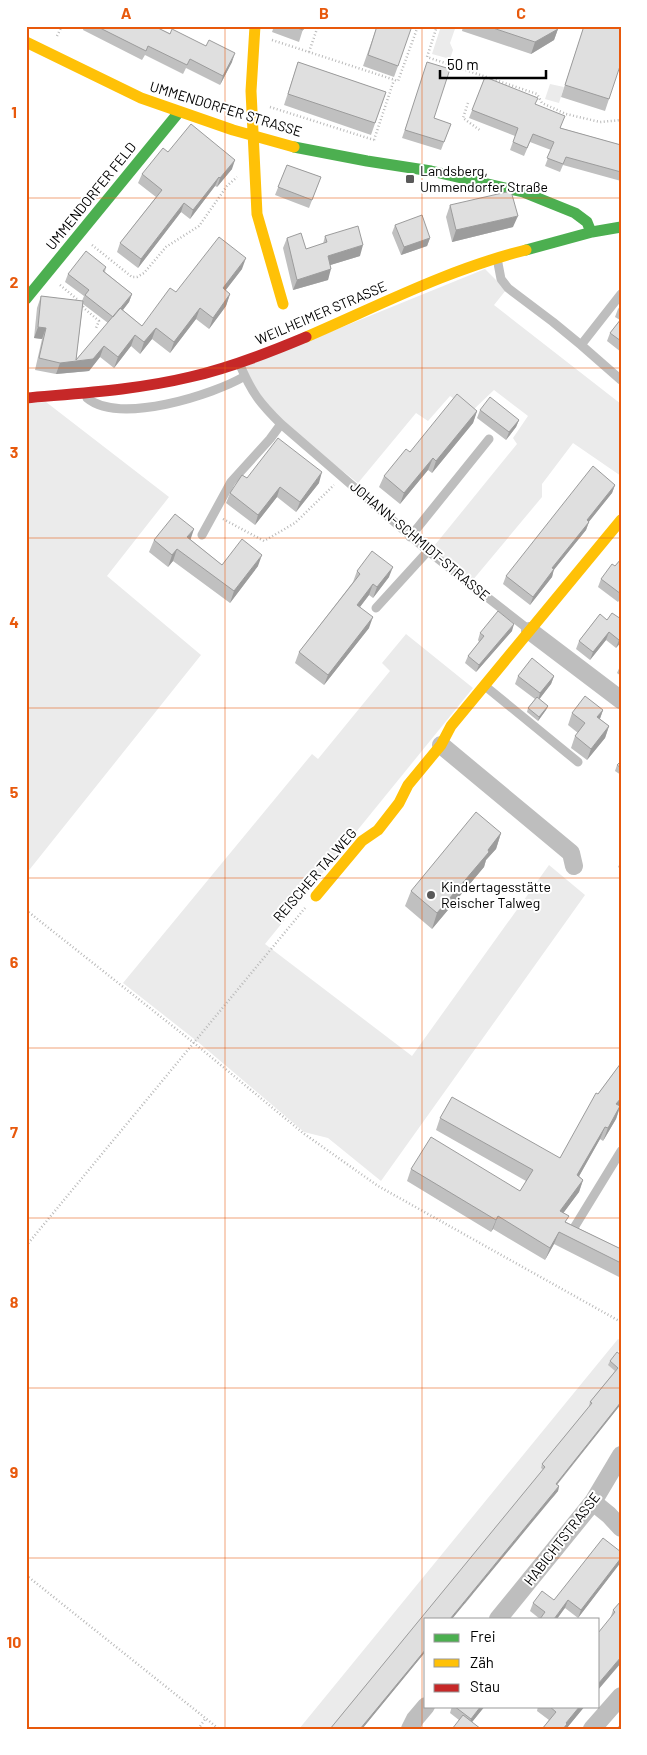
<svg xmlns="http://www.w3.org/2000/svg" width="647" height="1755" font-family="Barlow,sans-serif">
<rect width="100%" height="100%" fill="#fff"/>
<path fill="#ebebeb" d="M441,26H456L450,43L453,50L450,59L432,54Z
M550,84L564,87L559,103L545,99Z
M485,269L506,290L494,305L621,404V476L573,443L542,484V497L472,581L430,551L517,444L513,438L528,416L494,390L472,411L450,396L428,421L416,413L358,483L267,412L242,368Z
M46,402L169,497L107,576L201,655L26,874V403Z
M406,634L473,688L265,944L412,1056L549,865L585,895L381,1181L328,1138L304,1132L198,1042L123,983L312,754L318,759L390,671L382,663Z
M618,1339L621,1341V1348L615,1355L617,1372L599,1414L541,1468L558,1483L515,1543L497,1529L455,1580L473,1594L465,1604L447,1590L406,1641L423,1655L351,1729H299Z"/>
<g fill="none" stroke-linecap="round" stroke-linejoin="round">
<path stroke="#b9b9b9" stroke-width="2.5" stroke-dasharray="1 2.5" stroke-linecap="butt" d="M437,26L427,57L537,94L542,103L566,114L600,122L621,120
M57,36L62,26
M272,40L398,81L418,26
M309,52L318,26
M468,103L463,118L481,131
M270,107L374,140
M374,140L394,80
M92,245L132,277H137L144,273L166,247L199,226L227,186L237,177
M60,285L78,300L85,309L99,321L96,328
M223,519L264,541L295,523L334,485
M26,910L194,1043L303,1133L378,1186L621,1322
M26,1246L305,908
M26,1575L219,1729
M198,1729L206,1718"/>
<path stroke="#bebebe" stroke-width="9" d="M497,258L501,279L508,288L553,322L581,345L621,294
M581,345L621,380
M240,365C252,393 259,402 281,424L428,551L528,629
M87,398C119,425 213,395 245,376
M202,535L231,482L270,439L281,424
M410,537L489,439
M376,608L428,551
M485,686L578,762
M577,1234L572,1231L621,1151"/>
<path stroke="#bebebe" stroke-width="18" d="M530,631L621,700
M441,745L571,853L574,866
M593,1502L609,1515L621,1528
M498,1619L593,1502L621,1455
M410,1729L415,1719L426,1706
M592,1729L621,1696"/>
<path stroke="#4caf50" stroke-width="11" d="M294,147L367,161L431,171L523,192L575,213L587,222L591,232
M526,250L592,232L621,227
M26,299L179,112"/>
<path stroke="#ffc107" stroke-width="11" d="M255,26L251,91L257,214L283,304
M26,42L141,98L233,130L294,147
M306,337C378,306 449,269 526,250
M316,896L362,841L378,830L399,803L408,785L441,745L451,726L621,520"/>
<path stroke="#c62828" stroke-width="11" d="M26,398C81,393 136,390 190,377C230,368 268,353 306,337"/>
</g>
<path fill="#c0c0c0" fill-rule="evenodd" d="M84,26H154L232,62L220,85L186,68L183,74L145,55L142,60L83,30Z
M274,26H304L299,42L272,32Z
M377,26L398,66L394,77L363,66Z
M463,26H559L554,40L531,54L462,31Z
M584,26L611,28L612,26H621L609,99L605,111L561,97Z
M298,62L386,92L371,135L284,105Z
M425,70L434,118L451,124L441,150L402,138Z
M485,77L535,104L561,128L621,145V181L563,165L560,172L545,166L551,150L530,142L524,156L510,150L515,136L469,118Z
M168,152L232,169L217,187L215,186L190,219L181,212L138,268L117,252L120,243L156,197L138,183L142,174Z
M287,165L321,177L309,208L275,195Z
M450,205L513,227L452,242L446,217Z
M395,225L430,238L427,246L401,255L392,233Z
M325,236L360,256L330,265L328,280L293,290L283,248L287,238L306,249L323,244Z
M106,267L105,272L132,294L129,302L123,310L142,326L176,292L242,269L225,291L230,294L226,306L209,329L196,319L170,353L152,339L140,354L131,346L114,368L100,357L89,371L56,374L35,370L42,339L34,338L37,308L41,296L82,301L84,296L65,282L68,274ZM83,304L108,323L76,360Z
M621,305V352L607,341L610,333L620,320L615,317L618,309Z
M480,410L519,420L516,427L506,440L477,418Z
M477,411L473,423L432,473L428,470L400,504L379,487L384,476L410,452Z
M247,478L319,483L296,512L277,497L255,525L226,503L230,493Z
M615,485L612,493L589,521L586,530L554,569L552,577L530,605L503,584L506,576Z
M190,539L222,565L258,566L230,603L173,561L168,567L149,552L154,540Z
M621,559V598L618,602L598,587L601,579L615,566Z
M357,571L389,577L373,598L369,595L360,607L369,628L324,685L295,663L299,652L353,582Z
M600,614L621,642L616,648L606,640L590,660L576,649L579,641Z
M512,631L476,672L465,663L468,656L479,642L478,640L480,633Z
M621,664V676L617,673Z
M518,676H554L551,684L539,699L548,706L546,710L538,721L527,712L528,708L535,699L515,684Z
M603,710L600,719L609,726L605,738L587,760L571,748L575,736L578,733L568,725L572,713Z
M621,761V775L615,771L617,765Z
M501,833L496,849L486,860L484,867L432,929L405,906L411,891Z
M621,861V869L618,867Z
M621,1063V1105L616,1119L603,1141L600,1139L579,1176L583,1180L579,1192L563,1213L566,1222L621,1249V1278L554,1244L545,1260L493,1229L491,1232L407,1181L411,1169L520,1191L526,1181L436,1130L440,1118L560,1158L598,1094Z
M621,1355V1404L557,1485L559,1486L558,1491L554,1496L426,1619V1651L362,1729H330L543,1470L541,1468L542,1464L589,1407V1406L590,1402L615,1371L608,1365L610,1361Z
M621,1552V1562L578,1618L565,1608L540,1619L530,1611L533,1603L554,1600Z
M621,1601L598,1690L610,1619L613,1610Z
M452,1706H485L472,1722L459,1720L450,1713Z
M538,1706H585L566,1729H542L549,1720L537,1711Z"/>
<path fill="#9c9c9c" d="M558,29L554,40L531,54L535,42Z
M235,53L232,62L220,85L223,76Z
M235,160L232,169L217,187L220,178Z
M219,177L215,186L190,219L193,210Z
M184,203L181,212L138,268L141,259Z
M518,216L513,227L452,242L456,230Z
M430,238L427,246L401,255L404,247Z
M363,245L360,256L324,267L328,256Z
M246,258L242,269L218,300L223,288Z
M331,269L328,280L293,290L297,280Z
M132,294L129,302L111,325L114,317Z
M230,294L226,306L209,329L213,318Z
M200,308L196,319L170,353L174,342Z
M38,327L46,328L42,339L34,338Z
M156,328L152,339L140,354L144,342Z
M135,335L131,346L114,368L118,357Z
M104,346L100,357L89,371L56,374L60,363L93,359Z
M477,411L473,423L432,473L436,461Z
M519,420L516,427L506,440L509,432Z
M433,458L428,470L400,504L404,493Z
M322,472L319,483L296,512L300,502Z
M615,485L612,493L584,528L587,520Z
M280,487L277,497L255,525L258,515Z
M589,522L586,530L549,576L552,568Z
M194,529L190,541L187,537Z
M177,549L173,561L168,567L172,555Z
M262,555L258,566L230,603L234,591Z
M393,567L389,577L373,598L377,587Z
M554,569L552,577L530,605L533,597Z
M373,584L369,595L353,616L357,605Z
M373,617L369,628L324,685L328,675Z
M514,624L512,631L476,672L479,665Z
M609,632L606,640L590,660L593,652Z
M621,637V642L616,648L619,640Z
M554,676L551,684L538,701L540,693Z
M548,706L546,710L538,721L539,717Z
M603,710L599,721L597,717Z
M609,726L605,738L587,760L591,749Z
M501,833L496,849L486,860L484,867L432,929L437,913Z
M621,1098V1105L612,1116L616,1104Z
M620,1106L616,1119L603,1141L608,1128Z
M605,1127L600,1139L573,1187L577,1175Z
M583,1180L579,1192L556,1223L560,1211Z
M498,1216L493,1229L491,1232L496,1220Z
M559,1232L554,1244L545,1260L550,1248Z
M621,1402V1404L554,1488L556,1484Z
M559,1486L558,1491L452,1619H450Z
M621,1558V1562L578,1618L581,1610Z
M568,1600L565,1608L557,1619H554Z
M426,1649V1651L362,1729H360Z
M621,1657V1663L598,1690V1684Z
M481,1706H485L468,1727L471,1719Z
M580,1706H585L566,1729H563L566,1723Z"/>
<path fill="#dfdfdf" stroke="#9c9c9c" d="M96,26H154L170,34L172,29L206,46L209,40L235,53L223,76L190,59L187,65L148,46L146,51Z
M292,26H304L303,30Z
M377,26H412L398,66L368,55Z
M487,26H559L558,29L535,42Z
M584,26H607L612,28V26H621V63L609,99L565,85Z
M298,62L386,92L375,123L288,94Z
M427,62L450,69L434,118L451,124L444,142L405,130Z
M485,77L538,98L535,104L565,116L560,128L621,145V172L566,157L563,164L547,158L554,142L533,134L527,148L513,142L518,128L472,110Z
M191,124L235,160L220,178L219,177L193,210L184,203L141,259L120,243L162,190L142,174L163,148L168,152Z
M287,165L321,177L312,200L278,187Z
M511,191L518,216L456,230L450,205Z
M422,215L430,238L404,247L395,225Z
M358,226L363,245L328,256L331,269L297,280L287,238L301,233L306,249L327,242L325,236Z
M219,237L246,258L223,288L230,294L213,318L200,308L174,342L156,328L144,342L135,335L118,357L104,346L93,359L60,363L39,358L46,328L38,327L41,296L83,301L76,360L120,308L142,326L170,288L176,292Z
M86,251L106,267L103,271L132,294L113,317L85,295L89,290L68,274Z
M621,319V341L610,333Z
M457,394L477,411L436,461L433,458L404,493L384,476L406,449L410,452Z
M490,397L519,420L509,432L480,410Z
M278,438L322,472L300,502L280,487L258,515L230,493L242,475L247,478Z
M593,466L615,485L587,520L589,522L552,568L554,569L533,597L506,576Z
M175,514L194,529L187,537L222,565L242,539L262,555L234,591L177,549L172,555L154,540Z
M372,551L393,567L377,587L373,584L357,605L373,617L328,675L299,652L360,574L357,571Z
M621,559V594L601,579L612,564L615,566Z
M498,611L514,624L479,665L468,656L484,636L480,633Z
M612,613L621,619V637L619,640L609,632L593,652L579,641L600,614L607,620Z
M532,658L554,676L540,693L518,676Z
M585,696L603,710L597,717L609,726L591,749L575,736L585,723L572,713Z
M537,697L548,706L539,717L528,708Z
M621,761V768L617,765Z
M476,812L501,833L488,850L489,852L437,913L411,891Z
M621,1063V1098L616,1104L620,1106L608,1128L605,1127L577,1175L583,1180L560,1211L569,1216L565,1222L621,1249V1263L559,1232L550,1248L498,1216L496,1220L411,1169L431,1137L520,1191L533,1170L440,1118L452,1097L560,1158L596,1093L598,1094Z
M617,1352L621,1355V1402L556,1484L559,1486L450,1619H426V1649L360,1729H330L545,1467L542,1464L592,1403L590,1402L618,1368L610,1361Z
M603,1538L621,1552V1558L581,1610L568,1600L554,1619H540L545,1612L533,1603L542,1591L554,1600Z
M621,1601V1657L598,1684V1633L615,1612L613,1610Z
M454,1706H481L471,1719Z
M549,1706H580L566,1723L567,1724L563,1729H542L556,1712Z
M463,1715L481,1729H452Z
M621,1724V1729H617Z"/>
<path fill="none" stroke="#e8590c" stroke-width="1" stroke-opacity="0.55" d="M225,26V1729M422,26V1729M26,198H621M26,368H621M26,538H621M26,708H621M26,878H621M26,1048H621M26,1218H621M26,1388H621M26,1558H621"/>
<g fill="#595959" stroke="#fff" stroke-width="2">
<rect x="405" y="174" width="10" height="10" rx="2.5"/>
<circle cx="431" cy="895" r="5"/>
</g>
<g text-anchor="middle" stroke-width="4" stroke-linejoin="round" paint-order="stroke">
<g font-size="14" fill="#000" stroke="#fff">
<text transform="translate(226 109) rotate(17)" y="5">UMMENDORFER STRASSE</text>
<text transform="translate(91 196) rotate(-51)" y="5">UMMENDORFER FELD</text>
<text transform="translate(321 313) rotate(-23)" y="5">WEILHEIMER STRASSE</text>
<text transform="translate(420 541) rotate(40)" y="5">JOHANN-SCHMIDT-STRASSE</text>
<text transform="translate(315 875) rotate(-49)" y="5">REISCHER TALWEG</text>
<text transform="translate(562 1539) rotate(-52)" y="5">HABICHTSTRASSE</text>
</g>
<g font-size="14" fill="#000" stroke="#fff" text-anchor="start">
<text x="420" y="176">Landsberg,<tspan x="420" dy="16">Ummendorfer Straße</tspan></text>
<text x="441" y="892">Kindertagesstätte<tspan x="441" dy="16">Reischer Talweg</tspan></text>
</g>
</g>
<rect width="647" height="1755" fill="none" stroke="#ffffff" stroke-width="55"/>
<rect x="424" y="1618" width="175" height="90" fill="#ffffff" stroke="#999999"/>
<rect x="434" y="1634" width="25" height="8" fill="#4caf50" stroke="#999999"/>
<text x="470" y="1642" font-size="15" fill="#000000">Frei</text>
<rect x="434" y="1659" width="25" height="8" fill="#ffc107" stroke="#999999"/>
<text x="470" y="1668" font-size="15" fill="#000000">Zäh</text>
<rect x="434" y="1684" width="25" height="8" fill="#c62828" stroke="#999999"/>
<text x="470" y="1692" font-size="15" fill="#000000">Stau</text>
<path d="M440 70v8h106v-8" fill="none" stroke="#000000" stroke-width="2.5"/>
<text x="447" y="70" font-size="15" fill="#000000" stroke="#ffffff" stroke-width="4" paint-order="stroke">50 m</text>
<rect x="28" y="28" width="592" height="1700" fill="none" stroke="#e8590c" stroke-width="2"/>
<g font-size="16" text-anchor="middle" font-weight="bold" fill="#e8590c">
<text x="126" y="19">A</text>
<text x="324" y="19">B</text>
<text x="521" y="19">C</text>
<text x="14" y="118">1</text>
<text x="14" y="288">2</text>
<text x="14" y="458">3</text>
<text x="14" y="628">4</text>
<text x="14" y="798">5</text>
<text x="14" y="968">6</text>
<text x="14" y="1138">7</text>
<text x="14" y="1308">8</text>
<text x="14" y="1478">9</text>
<text x="14" y="1648">10</text>
</g>
</svg>
